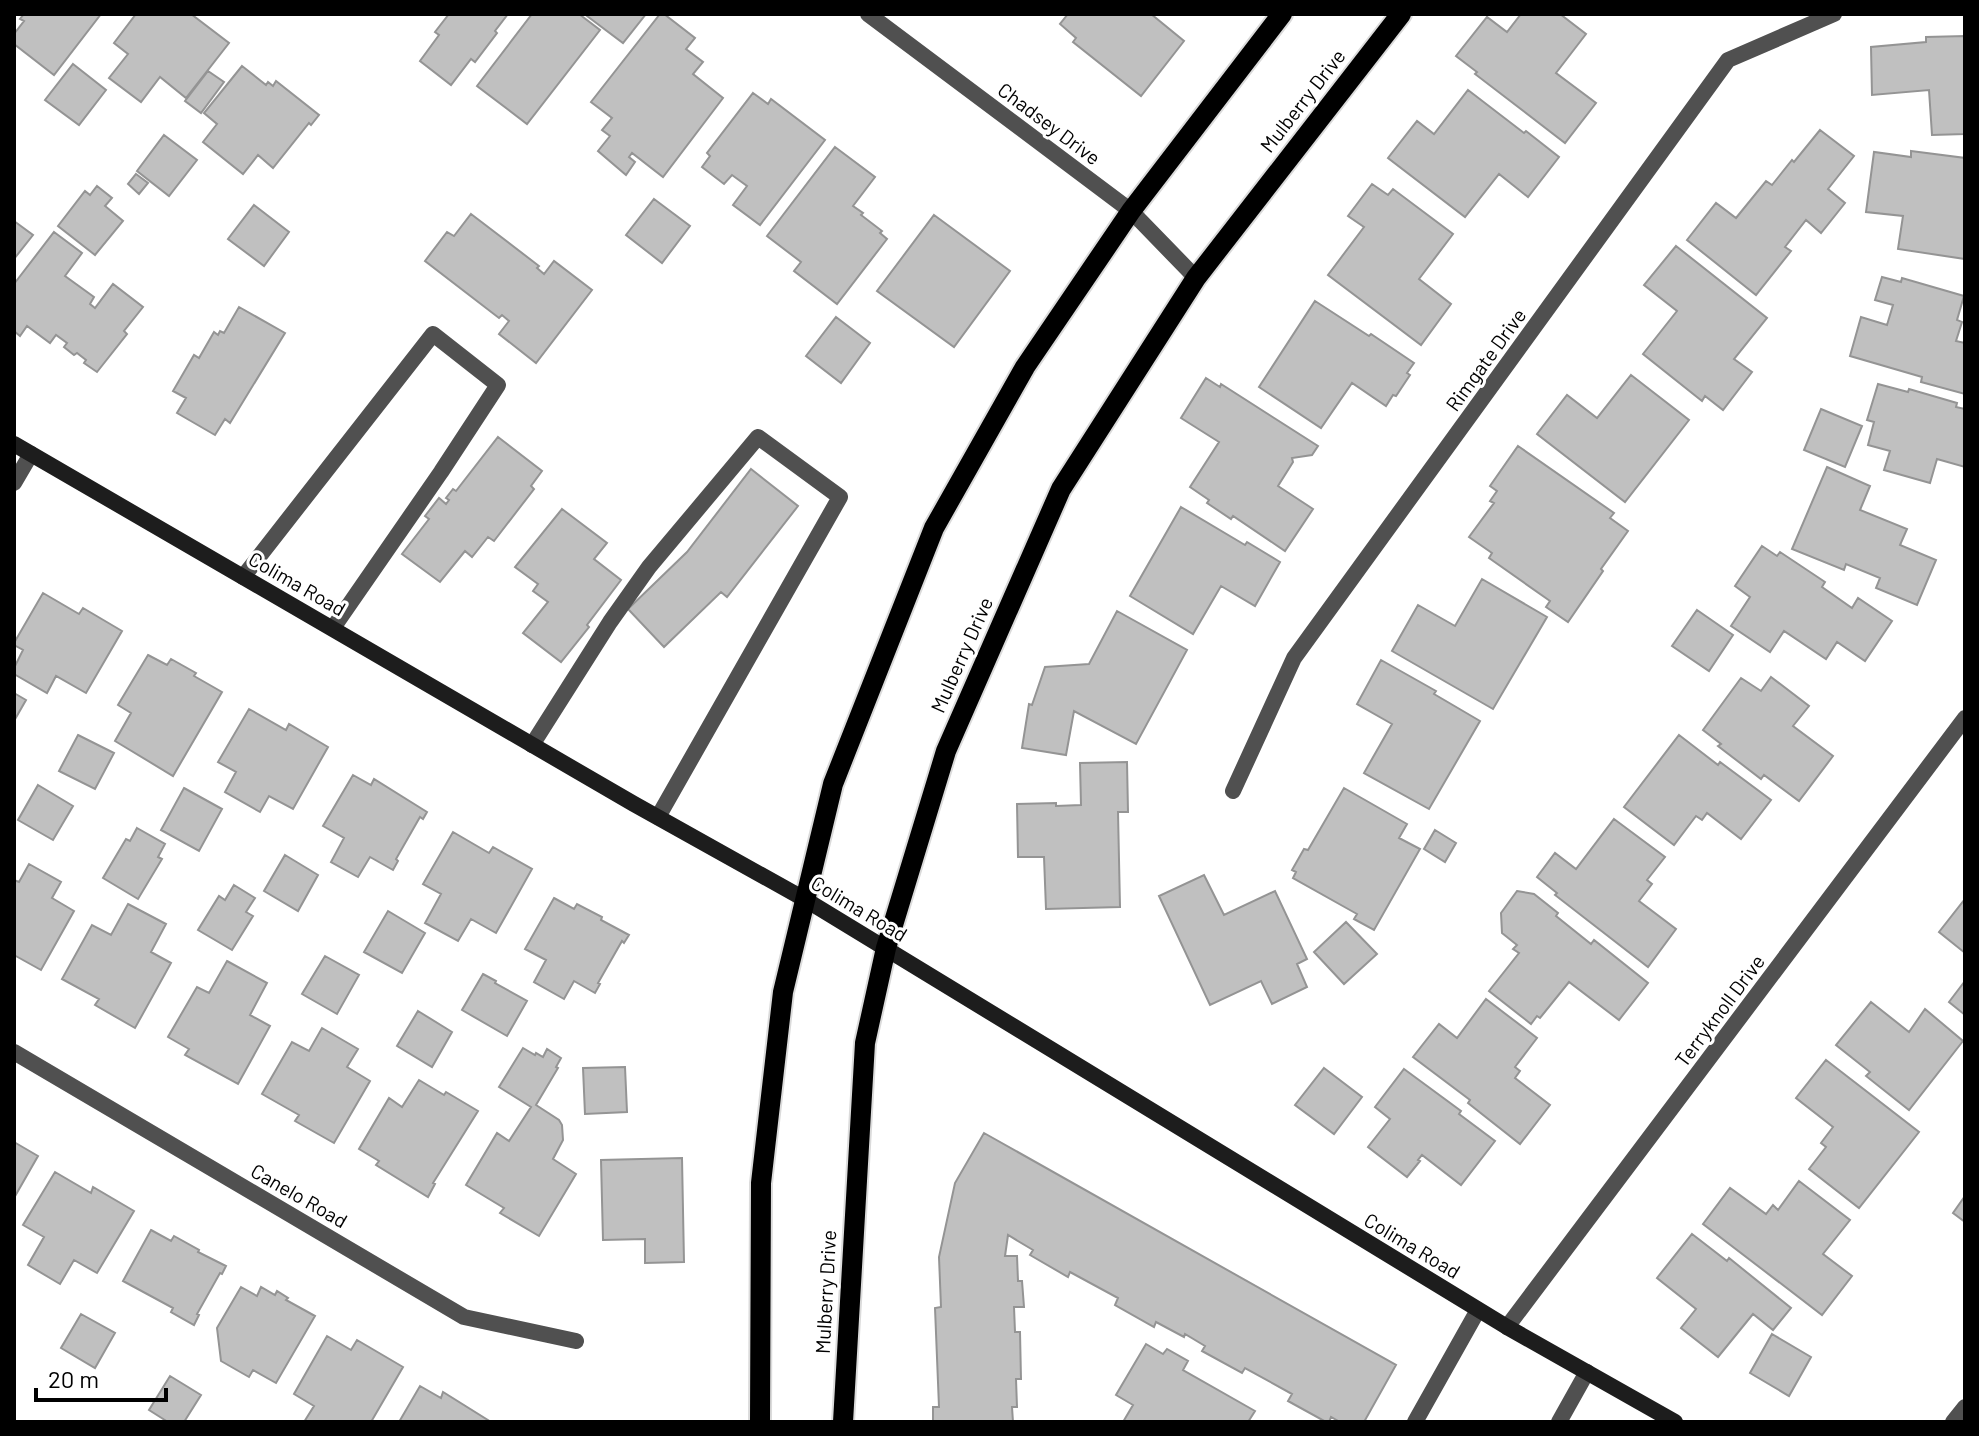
<svg xmlns="http://www.w3.org/2000/svg" width="1979" height="1436" font-family="Barlow,sans-serif">
<rect width="100%" height="100%" fill="#fff"/>
<path fill="#c0c0c0" stroke="#949494" stroke-width="2" d="M24,14H101L54,75L14,44V34L24,21L20,19Z
M136,14H191L229,43L186,98L160,77L141,102L109,78L128,54L114,43Z
M449,14H508L495,31L497,33L475,62L471,59L451,85L420,61L439,35L435,32Z
M532,14H579L600,30L527,124L477,86Z
M588,14H646L623,43L587,16Z
M660,14H664L695,38L686,49L703,62L693,74L723,98L663,177L632,153L629,157L635,162L626,175L598,151L610,136L602,130L612,118L591,102Z
M1068,14H1151L1184,41L1141,96L1073,42L1076,38L1060,24Z
M1521,14H1560L1586,34L1556,73L1596,103L1565,143L1475,74L1477,72L1456,56L1487,17L1507,32Z
M1965,36V134L1932,135L1929,90L1872,95L1871,47L1926,42V37Z
M73,64L106,90L79,125L45,100Z
M242,66L266,85L268,82L273,86L276,81L319,115L311,125L309,123L273,168L258,155L243,174L203,142L217,124L204,113Z
M208,71L224,82L201,113L185,101Z
M1468,90L1524,133L1526,131L1559,157L1528,197L1499,174L1465,217L1388,158L1417,121L1434,134Z
M753,93L768,104L771,99L825,140L760,225L733,205L747,186L732,175L724,184L702,167L710,156L707,153Z
M1820,130L1854,156L1828,189L1845,203L1821,233L1806,220L1785,247L1791,251L1756,295L1687,240L1716,203L1736,218L1766,181L1772,185L1792,160L1794,162Z
M164,135L197,160L169,196L137,171Z
M835,147L875,177L853,206L863,213L861,215L882,231L880,233L887,239L837,304L794,271L801,262L767,236Z
M1911,151L1965,158V259L1898,249L1903,216L1866,212L1874,152L1911,157Z
M136,174L148,183L139,194L128,184Z
M1372,184L1388,195L1393,189L1453,234L1419,279L1451,304L1421,345L1328,275L1364,227L1348,216Z
M97,186L112,198L105,206L123,221L95,255L58,226L85,191L90,195Z
M654,199L690,226L662,263L626,235Z
M254,205L289,232L264,266L228,239Z
M471,214L539,266L537,268L544,274L554,261L592,290L536,363L499,334L509,321L502,315L499,318L425,261L447,232L454,236Z
M934,215L1010,271L954,347L877,291Z
M14,221L33,235L14,259Z
M54,232L82,253L65,276L94,297L90,304L95,308L113,284L143,307L124,331L127,334L97,372L84,363L86,360L77,353L74,355L64,347L67,343L56,335L50,343L27,326L20,336L14,331V284Z
M1676,246L1767,318L1734,359L1752,372L1723,410L1705,396L1702,401L1643,354L1677,311L1644,285Z
M1882,277L1901,282L1902,278L1964,296L1957,320L1962,322L1956,341L1965,343V394L1921,382L1922,377L1850,356L1861,317L1887,325L1893,305L1875,300Z
M1315,301L1369,336L1371,334L1414,363L1407,373L1410,375L1396,396L1393,395L1386,406L1352,383L1321,428L1259,387Z
M239,307L285,333L230,423L225,419L215,435L177,413L186,398L173,391L194,355L199,358L214,332L218,335L220,331L224,333Z
M836,317L870,343L841,383L806,356Z
M1631,375L1689,420L1625,502L1537,434L1567,395L1597,418Z
M1206,378L1220,387L1221,384L1318,446L1312,455L1292,458L1293,462L1278,486L1313,509L1285,551L1233,516L1231,519L1207,503L1209,500L1190,487L1219,442L1181,418Z
M1878,384L1908,392L1909,389L1957,403L1956,407L1965,409V467L1937,459L1930,483L1884,470L1890,451L1868,445L1874,422L1867,420Z
M1821,409L1862,426L1845,467L1804,450Z
M498,437L542,471L531,486L534,489L494,541L488,537L472,557L465,551L440,582L402,554L429,519L425,516L439,498L446,504L449,500L446,498L453,489L456,491Z
M1518,446L1614,513L1610,518L1628,531L1601,569L1603,571L1568,622L1546,607L1550,601L1489,558L1492,553L1469,537L1494,503L1490,501L1497,491L1490,486Z
M1827,467L1870,486L1860,510L1907,529L1900,545L1936,560L1917,605L1876,588L1880,578L1846,564L1844,570L1792,549Z
M751,469L798,506L727,597L721,592L664,647L628,609L687,552Z
M1181,507L1245,545L1247,542L1280,562L1255,606L1221,586L1193,634L1130,596Z
M562,509L607,543L594,559L621,580L587,625L589,627L561,662L523,633L548,602L533,591L538,584L515,567Z
M1762,546L1777,556L1780,552L1825,582L1822,587L1852,608L1858,598L1892,621L1865,661L1837,642L1826,659L1784,631L1770,652L1731,626L1750,597L1735,586Z
M1482,579L1547,617L1493,709L1392,651L1418,605L1455,626Z
M43,593L79,614L83,608L122,631L86,693L56,676L47,693L14,674V668L23,650L14,645V643Z
M1697,610L1733,635L1709,671L1672,646Z
M1117,611L1187,650L1136,744L1074,711L1066,755L1022,748L1029,704L1032,705L1045,667L1089,664Z
M148,655L167,665L171,659L196,673L194,676L222,692L173,776L115,741L131,713L118,705Z
M1381,660L1436,691L1434,694L1480,721L1429,809L1364,773L1392,724L1357,704Z
M1771,677L1809,706L1793,726L1833,756L1799,801L1764,775L1761,779L1718,746L1721,744L1703,730L1741,678L1761,691Z
M14,693L26,700L14,721Z
M249,709L286,730L289,724L328,747L293,809L269,796L260,812L225,792L236,772L218,762Z
M78,735L114,753L95,789L59,771Z
M1679,735L1718,765L1720,762L1771,800L1741,839L1707,813L1702,820L1696,816L1674,845L1624,807Z
M1127,762L1128,812H1118L1120,907L1046,909L1044,857H1018L1017,804L1056,803V806L1081,805L1080,763Z
M353,775L371,785L374,779L427,812L423,819L420,817L396,859L398,861L393,870L370,857L358,877L331,862L344,838L323,826Z
M38,785L73,806L53,840L18,820Z
M184,788L222,809L199,851L161,830Z
M1344,788L1407,824L1399,838L1420,849L1374,930L1354,919L1357,914L1293,878L1296,872L1292,870L1304,849L1308,850Z
M1614,819L1665,857L1647,880L1652,884L1639,901L1676,929L1648,967L1555,895L1557,893L1537,877L1555,853L1576,869Z
M137,828L165,844L158,857L162,859L138,899L103,878L126,839L130,841Z
M1435,830L1456,843L1445,862L1424,849Z
M453,832L489,853L493,847L532,869L496,933L471,919L458,941L425,923L441,894L423,884Z
M285,855L318,875L298,911L264,891Z
M29,864L61,882L52,898L74,911L41,970L14,955V880L19,882Z
M1204,875L1224,915L1275,891L1307,959L1297,964L1307,987L1272,1004L1261,981L1210,1005L1159,896Z
M234,885L255,898L246,912L253,916L232,950L198,930L219,896L225,900Z
M1517,891L1534,894L1558,913L1556,916L1591,944L1594,940L1648,983L1619,1020L1569,982L1540,1018L1537,1016L1531,1024L1489,991L1519,953L1513,949L1517,945L1502,933L1501,913Z
M554,898L574,909L577,904L602,917L601,920L629,935L624,943L622,941L598,983L600,984L595,993L574,981L564,999L534,982L546,960L525,949Z
M1965,899V953L1939,932Z
M128,904L166,924L151,952L171,963L135,1028L95,1005L99,999L62,979L92,925L111,935Z
M388,911L425,933L402,973L364,952Z
M1346,922L1377,954L1344,984L1314,952Z
M325,956L359,975L337,1014L302,994Z
M227,961L267,983L250,1015L270,1026L238,1084L185,1055L189,1049L168,1037L197,987L209,993Z
M483,974L496,981L495,983L527,1001L507,1036L462,1010Z
M1965,981V1015L1949,1002Z
M1486,999L1537,1038L1515,1067L1520,1071L1515,1078L1550,1105L1520,1144L1468,1103L1470,1100L1413,1057L1439,1024L1457,1038Z
M1871,1002L1909,1032L1925,1009L1963,1041L1909,1110L1866,1076L1870,1072L1836,1045Z
M418,1011L452,1032L432,1067L397,1046Z
M322,1028L358,1049L347,1067L370,1081L334,1143L295,1121L299,1115L262,1094L292,1042L309,1051Z
M523,1048L535,1055L536,1053L543,1057L547,1049L561,1058L556,1067L558,1068L536,1105L559,1120L562,1125L563,1140L553,1159L576,1174L539,1236L500,1213L504,1208L466,1185L497,1133L509,1141L531,1107L499,1087Z
M1826,1060L1919,1132L1859,1208L1809,1169L1826,1147L1821,1143L1833,1127L1796,1098Z
M625,1067L627,1112L585,1114L583,1068Z
M1324,1068L1362,1097L1334,1134L1295,1105Z
M1404,1069L1461,1111L1459,1114L1495,1141L1461,1185L1422,1155L1418,1160L1420,1161L1407,1177L1368,1147L1390,1119L1375,1107Z
M419,1080L444,1095L446,1092L478,1111L433,1183L435,1184L428,1197L376,1165L379,1161L359,1149L389,1098L402,1107Z
M984,1133L1396,1365L1364,1422H1340L1331,1417L1329,1422H1326L1288,1401L1292,1394L1245,1368L1242,1373L1202,1351L1205,1346L1185,1334L1184,1337L1156,1322L1154,1327L1115,1305L1118,1298L1070,1272L1068,1277L1030,1255L1033,1250L1008,1235L1005,1256H1017L1018,1281H1022L1024,1307H1014L1015,1332H1020L1021,1379H1016L1017,1407H1012L1013,1422H933V1407H939L935,1308L941,1307L939,1257L955,1183Z
M14,1142L38,1156L14,1198Z
M682,1158L684,1262L645,1263V1239L603,1240L601,1160Z
M55,1172L91,1193L93,1187L134,1211L97,1273L74,1260L60,1284L28,1265L44,1237L23,1225Z
M1799,1181L1850,1220L1823,1254L1852,1276L1822,1315L1703,1224L1730,1188L1766,1214L1773,1205L1778,1210Z
M1965,1196V1222L1953,1213Z
M151,1230L171,1241L174,1236L199,1250L198,1252L226,1266L222,1274L220,1273L197,1314L199,1315L194,1325L171,1312L173,1308L123,1281Z
M1692,1234L1727,1261L1729,1258L1791,1308L1773,1330L1753,1314L1718,1357L1681,1328L1696,1309L1657,1278Z
M241,1287L257,1296L261,1287L275,1295L277,1291L288,1298L286,1300L315,1316L276,1383L253,1370L249,1377L221,1361L217,1328Z
M81,1314L115,1333L95,1368L61,1348Z
M1772,1334L1811,1357L1789,1396L1750,1373Z
M327,1336L351,1350L357,1340L403,1367L371,1422H304L314,1406L294,1394Z
M1146,1344L1163,1354L1167,1349L1188,1361L1183,1370L1255,1411L1248,1422H1123L1133,1405L1116,1395Z
M170,1376L201,1395L184,1422H168L149,1410Z
M420,1386L441,1398L443,1392L491,1422H399Z"/>
<g fill="none" stroke-linecap="round" stroke-linejoin="round">
<g stroke="#dbdbdb" stroke-width="24">
<path id="primary" d="M760,1422L761,1183L783,992L833,784L934,528L1025,367L1131,211L1282,14
M843,1422L865,1043L886,948L946,751L1061,489L1196,278L1401,14"/>
</g>
<path stroke="#505050" stroke-width="16" d="M243,577L433,334L498,385L441,472L333,628
M532,745L610,622L649,567L758,437L840,497L658,817
M1415,1422L1478,1310
M1559,1422L1587,1372"/>
<path stroke="#505050" stroke-width="16" d="M868,14L1131,211L1196,278
M14,483L31,454
M1233,791L1294,658L1728,60L1834,14
M14,1052L464,1317L576,1341
M1507,1327L1965,718
M1953,1422L1965,1407"/>
<path stroke="#1d1d1d" stroke-width="16" d="M14,444L634,804L806,900L1507,1327L1675,1422"/>
<use href="#primary" stroke="#000" stroke-width="20"/>
</g>
<g text-anchor="middle" stroke-width="6" stroke-linejoin="round" paint-order="stroke">
<g font-size="20" fill="#000" stroke="#fff">
<text transform="translate(1303 101) rotate(-52)" y="7">Mulberry Drive</text>
<text transform="translate(1049 124) rotate(37)" y="7">Chadsey Drive</text>
<text transform="translate(1486 360) rotate(-54)" y="7">Rimgate Drive</text>
<text transform="translate(297 584) rotate(30)" y="7">Colima Road</text>
<text transform="translate(962 655) rotate(-66)" y="7">Mulberry Drive</text>
<text transform="translate(859 909) rotate(31)" y="7">Colima Road</text>
<text transform="translate(1720 1011) rotate(-53)" y="7">Terryknoll Drive</text>
<text transform="translate(299 1196) rotate(30)" y="7">Canelo Road</text>
<text transform="translate(1412 1246) rotate(31)" y="7">Colima Road</text>
<text transform="translate(826 1292) rotate(-87)" y="7">Mulberry Drive</text>
</g>
</g>
<rect width="1979" height="1436" fill="none" stroke="#000000" stroke-width="32"/>
<path d="M36 1388v12h130v-12" fill="none" stroke="#000000" stroke-width="4"/>
<text x="48" y="1388" font-size="24" fill="#000000" stroke="#ffffff" stroke-width="6" paint-order="stroke">20 m</text>
</svg>
